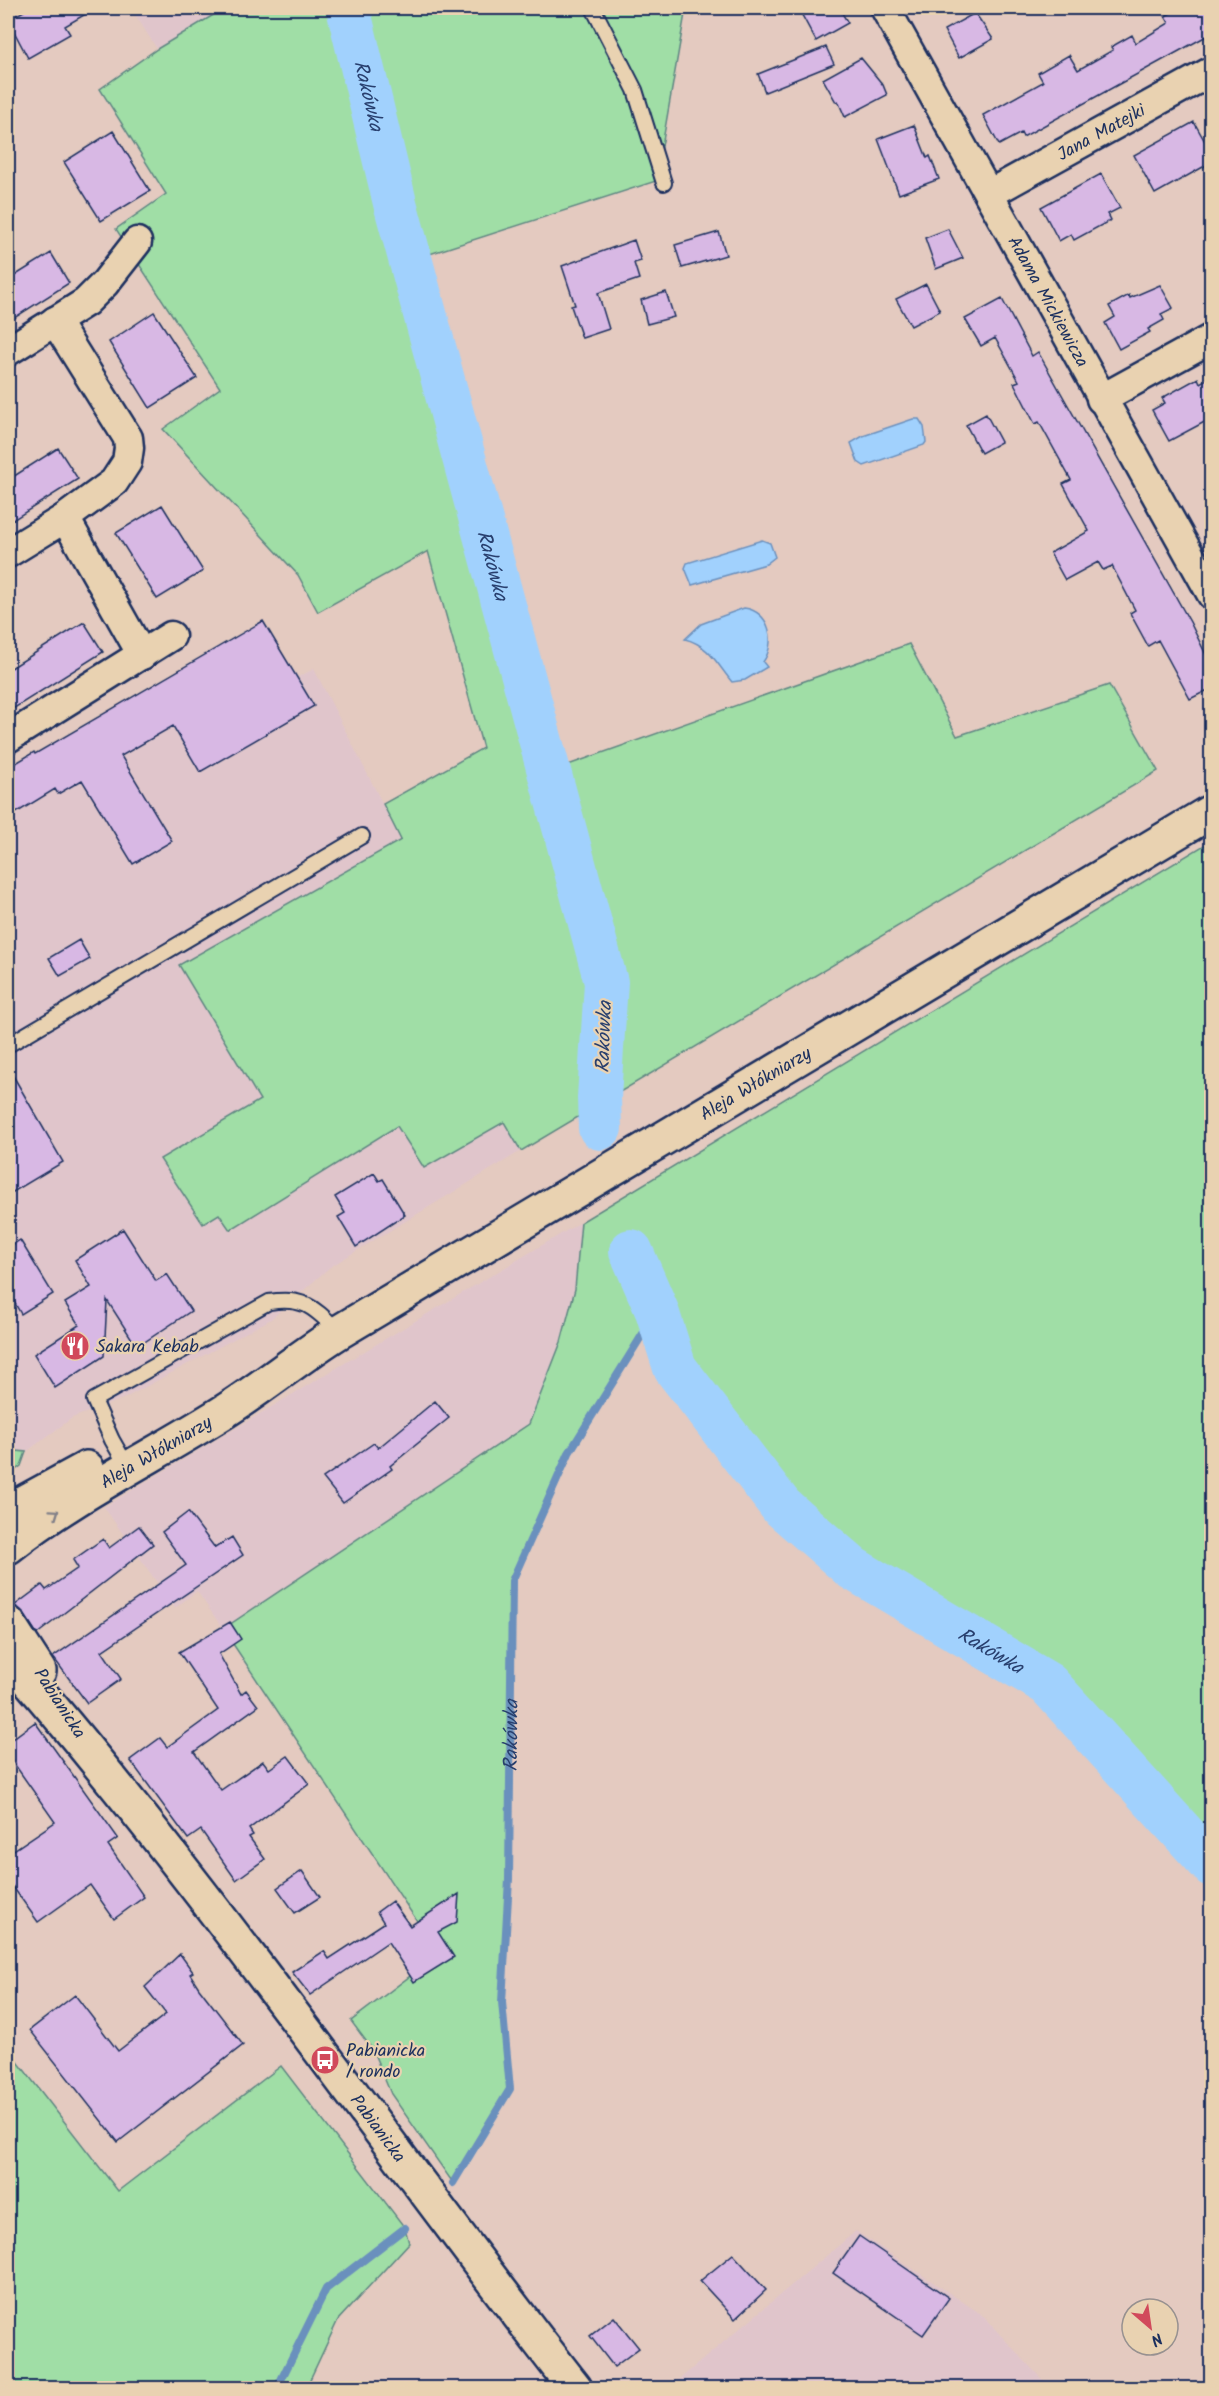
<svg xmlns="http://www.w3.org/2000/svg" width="1219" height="2396" font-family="Kalam,sans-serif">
<rect width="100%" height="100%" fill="#e4cac0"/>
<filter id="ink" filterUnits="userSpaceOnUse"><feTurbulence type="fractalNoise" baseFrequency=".0167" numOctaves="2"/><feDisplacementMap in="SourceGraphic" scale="12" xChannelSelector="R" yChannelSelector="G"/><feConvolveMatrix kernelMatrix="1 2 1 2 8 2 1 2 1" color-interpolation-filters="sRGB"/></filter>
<g filter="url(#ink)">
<path fill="#e0c5cb" d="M131,8H225L157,49Z
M263,621L298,677L314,669L401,840L179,965L260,1100L160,1159L202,1223L220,1214L230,1230L397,1126L504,1121L521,1151L330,1267L271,1319L125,1398L72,1418L26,1452L17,1451L8,1439V770Z
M581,1222L575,1289L561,1342L529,1424L223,1629L197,1591L175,1608L104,1507Z
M856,2231L981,2314L1050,2388H669Z"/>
<path fill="#a0dea6" stroke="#5e8682" stroke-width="1.5" d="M225,8H686L656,181L417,258L554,770L909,644L957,736L1109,685L1158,771L521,1151L504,1122L424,1168L397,1126L230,1230L219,1214L203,1224L160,1159L260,1100L179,965L401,840L383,804L483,748L428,551L318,612L298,575L163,429L220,388L116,229L166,194L100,89L157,49Z
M1211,841V1865L1048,1684L852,1568L781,1506L675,1368L656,1311L569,1453L512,1581L509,1879L502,2002L510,2089L453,2183L391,2094L372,2049L351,2021L439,1954L223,1629L529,1424L561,1342L575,1289L581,1222Z
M8,1439L17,1451L26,1452L21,1466L8,1475Z
M8,2049L118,2191L281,2066L405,2228L409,2243L338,2320L306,2388H8Z"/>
<path fill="#a1d1fd" stroke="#6b90bd" stroke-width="1.5" d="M913,419H919L924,427L926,442L924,445L864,466L858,462L851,443L863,436Z
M762,540L770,543L775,557L766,564L692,585L685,568L687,563Z
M744,608C770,611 777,642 763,662L767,667L745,680L732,682C717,664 709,645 685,639L701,624Z"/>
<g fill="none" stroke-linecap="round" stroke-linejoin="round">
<g stroke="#6b90bd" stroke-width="8">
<path id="s1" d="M453,2183L510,2089L502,2002L509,1879L512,1581L569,1453L657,1311"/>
<path d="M277,2388L326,2289L405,2228"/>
</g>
<g stroke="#a1d1fd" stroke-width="44">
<path id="s2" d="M348,8L395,203L606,982L599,1098L600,1128"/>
<path id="s3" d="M631,1251L657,1311L675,1368L781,1506L852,1568L1048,1684L1212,1865"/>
</g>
</g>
<path fill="#d8b8e4" stroke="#1b2f5e" stroke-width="1.5" d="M29,8H96L65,26L70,34L28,58L8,20Z
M816,8H839L848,23L816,41L802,15Z
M1181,8H1205L1212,20V33L1023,137L1021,133L999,145L983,115L1043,82L1038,73L1069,55L1078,70L1113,50L1111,47L1132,35L1136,43L1169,23L1165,16Z
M975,13L993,39L959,58L944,30Z
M826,47L834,64L765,92L758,74Z
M861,58L883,85L887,95L845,117L838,101L836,102L823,79Z
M1194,122L1212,154V162L1155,194L1134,155Z
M914,125L927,158L930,156L939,179L899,194L878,139Z
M113,131L150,191L101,221L64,162Z
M1101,174L1120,208L1108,214L1111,220L1074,240L1071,234L1059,241L1041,207Z
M948,229L963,258L936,269L925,238Z
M719,232L726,255L682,268L675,245Z
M634,240L641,261L634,263L639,279L598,293L609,329L582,338L571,306L575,305L562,266Z
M51,253L69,283L8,322V280Z
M926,284L940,311L911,326L896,299Z
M1160,285L1173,308L1161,314L1164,320L1148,329L1150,332L1119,349L1105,323L1115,317L1109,306L1129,295L1130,298Z
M666,292L674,317L647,324L641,300Z
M1002,299L1032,356L1038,352L1190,622L1212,667V688L1190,699L1158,640L1148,646L1130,613L1135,610L1112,566L1103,570L1098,562L1065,580L1050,553L1089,531L1063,484L1071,480L1039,422L1035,424L1014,383L1019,381L995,338L981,346L965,319Z
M154,312L197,378L150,408L109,342Z
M1212,376V418L1169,441L1152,410L1165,403L1162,398L1198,378L1200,383Z
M986,414L1001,442L981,453L966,425Z
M58,448L78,479L8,523V480Z
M162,505L203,571L157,599L116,533Z
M263,621L314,706L200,772L173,726L121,756L172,841L133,864L82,780L58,794L55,789L8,818V768L34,752L35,754Z
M84,622L103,652L8,712V670Z
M79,940L90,959L60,976L49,958Z
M8,1067L63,1162L8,1195Z
M374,1173L379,1181L383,1179L405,1215L356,1247L338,1217L345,1213L335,1197Z
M123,1229L156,1281L167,1274L191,1311L137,1347L107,1300L104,1356L55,1388L34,1354L79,1325L65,1303L91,1287L75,1260Z
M20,1240L53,1294L21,1314L8,1291V1248Z
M435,1401L449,1418L390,1466L392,1469L343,1503L323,1478L374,1443L378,1448Z
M188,1512L215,1548L232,1537L243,1555L102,1651L121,1679L87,1703L53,1657L186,1565L162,1532Z
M139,1526L153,1544L37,1634L23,1612L14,1606L42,1585L46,1590L78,1568L73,1560L103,1539L109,1548Z
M230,1622L241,1639L219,1654L241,1694L246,1690L258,1706L194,1752L221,1790L263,1761L269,1769L288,1756L309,1784L249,1829L253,1835L249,1837L265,1859L236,1880L201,1830L188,1839L130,1760L160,1738L167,1747L218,1710L179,1652Z
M35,1722L118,1838L108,1845L144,1897L114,1919L90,1885L38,1922L8,1880V1854L55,1822L8,1755V1742Z
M302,1871L320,1897L295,1913L277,1888Z
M459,1894L457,1922L438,1932L454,1957L414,1982L388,1942L310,1995L292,1972L324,1951L329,1959L384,1923L377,1912L392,1901L410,1926Z
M180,1954L193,1972L190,1974L199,1988L243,2045L118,2142L30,2030L75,1995L118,2051L166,2014L145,1987Z
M859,2236L949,2298L923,2335L833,2273Z
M733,2254L766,2290L735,2319L700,2281Z
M614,2317L639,2348L614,2367L590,2336Z"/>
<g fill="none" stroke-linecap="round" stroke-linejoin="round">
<g stroke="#1b2f5e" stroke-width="18">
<path id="service" d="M593,8L635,90L664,183
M8,1045L362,836
M128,1468L112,1440L94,1400L269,1302C305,1296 315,1309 339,1332"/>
</g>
<g stroke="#1b2f5e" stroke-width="33">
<g id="minor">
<path id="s4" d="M885,8L1212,595"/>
<path id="s5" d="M989,194L1212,71"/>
<path d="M55,321L128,438L129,448L127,462L114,482L65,518L142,655"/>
<path d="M8,351L86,302L105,283L137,242"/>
<path d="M1101,399L1212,338"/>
<path d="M8,553L65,518"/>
<path d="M8,738L171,636"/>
</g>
</g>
<g stroke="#1b2f5e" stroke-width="38">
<g id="secondary">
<path d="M8,1511L87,1468"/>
<path id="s6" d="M8,1547C74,1495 150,1458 222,1413C262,1388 299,1357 339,1332L1212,811"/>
<path d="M8,1623L39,1671"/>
<path id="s7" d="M8,1656C210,1889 385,2145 575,2388"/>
</g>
</g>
<use href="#service" stroke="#e9d2b1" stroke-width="14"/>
<use href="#minor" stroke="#e9d2b1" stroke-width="28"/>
<use href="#secondary" stroke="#e9d2b1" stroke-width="33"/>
</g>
<defs><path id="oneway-chevron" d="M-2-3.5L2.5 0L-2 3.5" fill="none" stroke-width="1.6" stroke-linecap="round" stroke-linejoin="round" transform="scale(1.5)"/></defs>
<use stroke="#828088" href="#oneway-chevron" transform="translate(55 1513) rotate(-35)"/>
</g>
<defs>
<g id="restaurant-disc" transform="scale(1.5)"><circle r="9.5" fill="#d1495b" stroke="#e9d2b1"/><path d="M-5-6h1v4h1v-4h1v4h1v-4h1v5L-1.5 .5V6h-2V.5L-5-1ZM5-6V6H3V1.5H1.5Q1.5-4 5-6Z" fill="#fff"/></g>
<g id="bus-disc" transform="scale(1.5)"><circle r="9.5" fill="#d1495b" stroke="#e9d2b1"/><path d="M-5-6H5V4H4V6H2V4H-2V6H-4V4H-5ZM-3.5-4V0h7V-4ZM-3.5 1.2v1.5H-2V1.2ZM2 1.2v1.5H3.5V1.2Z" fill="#fff"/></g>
</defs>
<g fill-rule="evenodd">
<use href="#restaurant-disc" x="75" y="1346"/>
<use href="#bus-disc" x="325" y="2060"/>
</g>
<g text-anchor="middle" stroke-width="4.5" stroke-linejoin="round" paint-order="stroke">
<g font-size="18" fill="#1b2f5e" stroke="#e9d2b1">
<text dy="6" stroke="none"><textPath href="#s5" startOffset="128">Jana Matejki</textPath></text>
<text dy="6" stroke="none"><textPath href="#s4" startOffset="336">Adama Mickiewicza</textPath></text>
<text dy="6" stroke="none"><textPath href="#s6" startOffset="880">Aleja Włókniarzy</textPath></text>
<text dy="6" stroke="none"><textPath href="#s6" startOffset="176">Aleja Włókniarzy</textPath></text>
<text transform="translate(60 1703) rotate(57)" y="6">Pabianicka</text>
<text dy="6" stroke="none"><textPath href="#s7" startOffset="600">Pabianicka</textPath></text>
</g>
<g font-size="18" fill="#1b2f5e" stroke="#e9d2b1" text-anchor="start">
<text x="96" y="1352">Sakara Kebab</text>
<text x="346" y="2056">Pabianicka<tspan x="346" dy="21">/ rondo</tspan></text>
</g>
<g font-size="20" font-style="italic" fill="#283f6e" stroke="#e9d2b1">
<text dy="7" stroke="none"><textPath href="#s2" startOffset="90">Rakówka</textPath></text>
<text dy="7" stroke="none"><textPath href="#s2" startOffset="576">Rakówka</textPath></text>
<text transform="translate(603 1037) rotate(-88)" y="7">Rakówka</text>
<text dy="7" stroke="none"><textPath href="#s3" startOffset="555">Rakówka</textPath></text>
<text dy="7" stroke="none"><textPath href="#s1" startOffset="464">Rakówka</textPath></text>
</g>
</g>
<rect width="1219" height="2396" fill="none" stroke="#e9d2b1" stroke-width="30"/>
<rect x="15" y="15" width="1189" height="2366" fill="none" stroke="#1b2f5e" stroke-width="2" filter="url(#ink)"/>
<g transform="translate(1150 2327) rotate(151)"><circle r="28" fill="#e9d2b1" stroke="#979190" stroke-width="1.5"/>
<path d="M0-4.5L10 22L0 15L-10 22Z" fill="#d1495b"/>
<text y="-9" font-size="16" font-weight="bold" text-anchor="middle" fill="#1b2f5e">N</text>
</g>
</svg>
